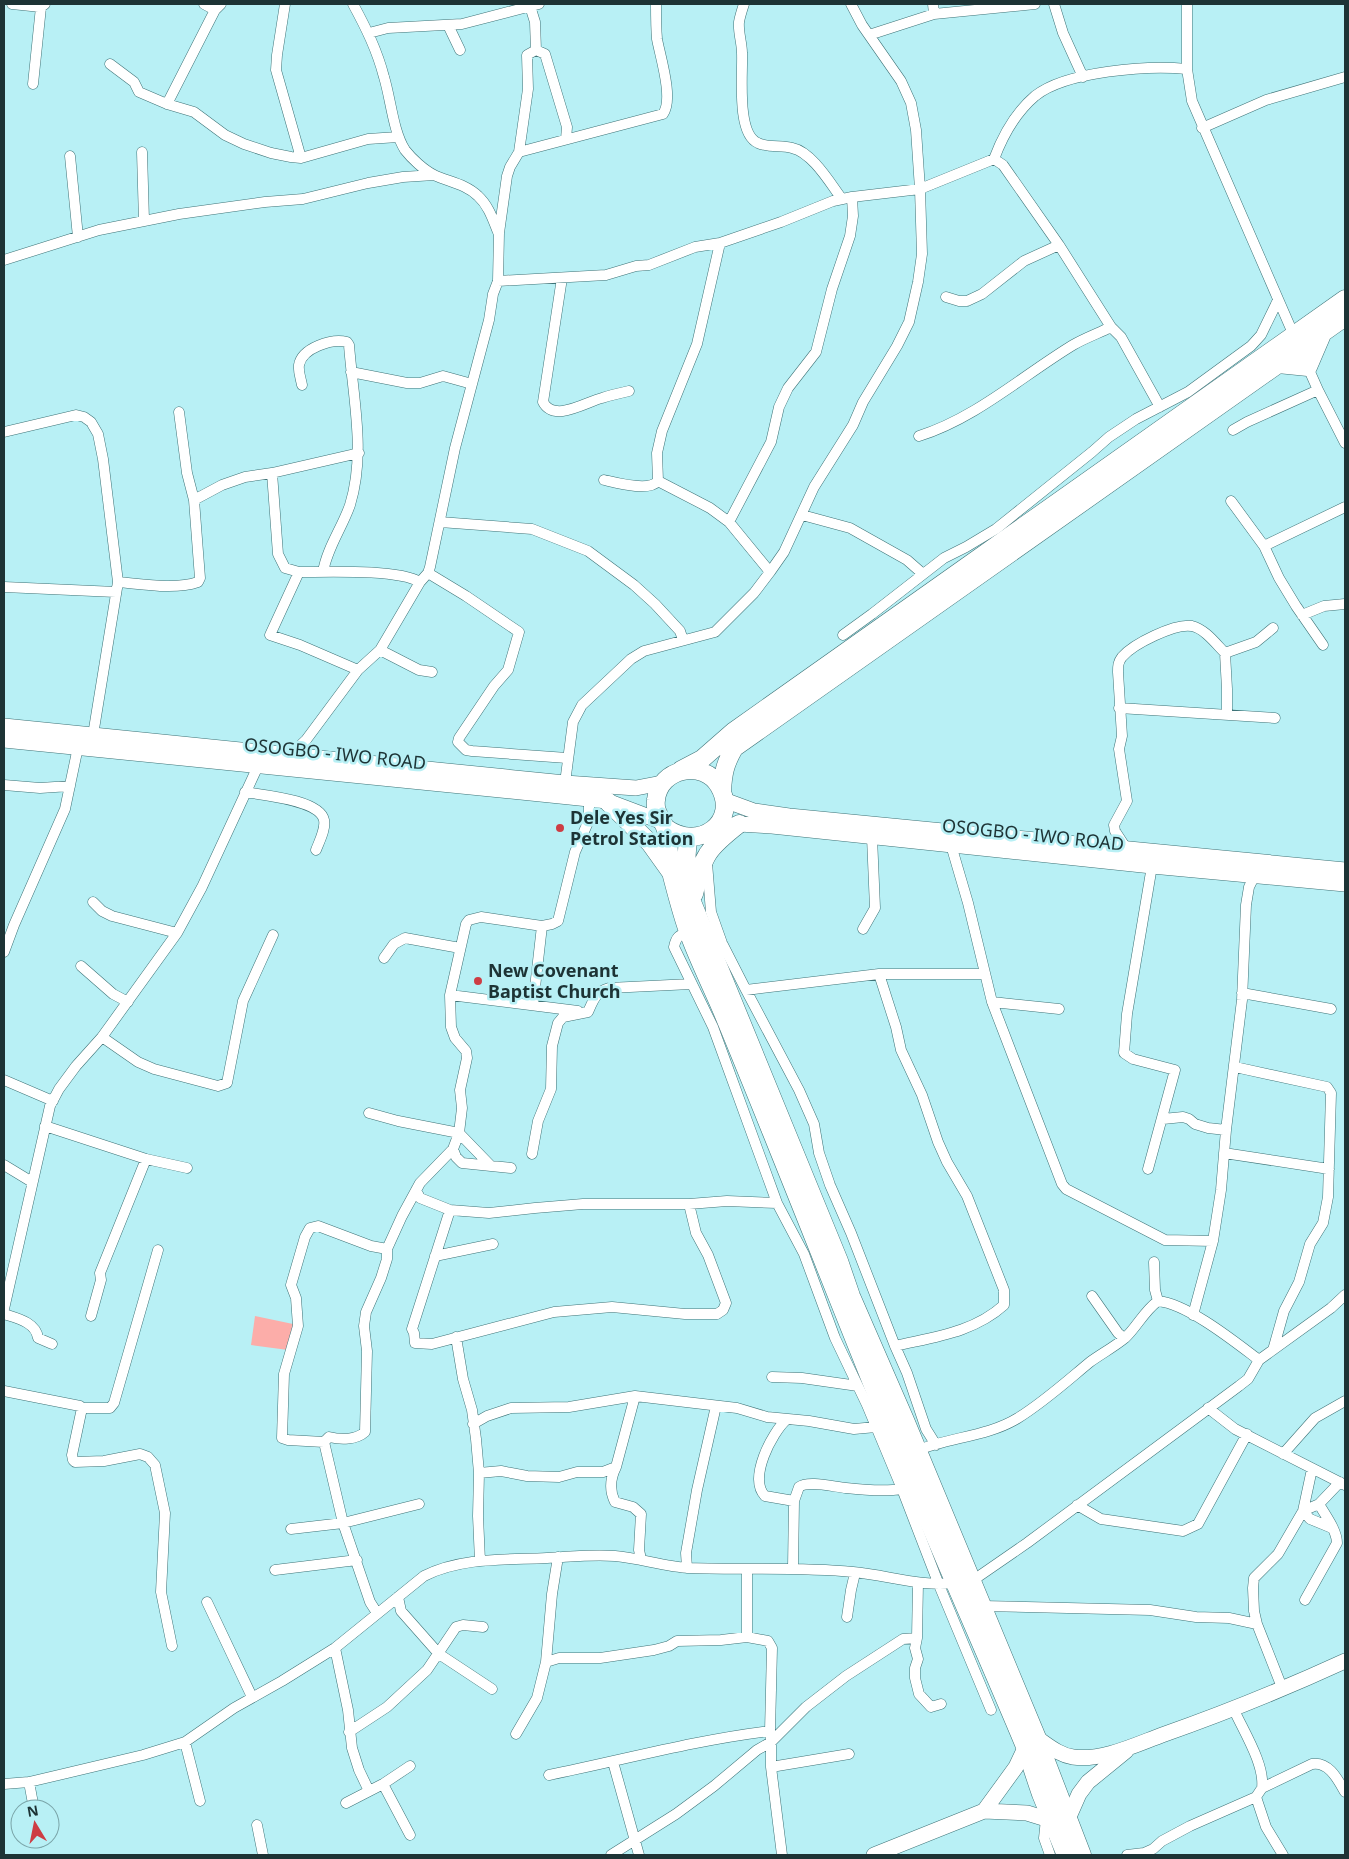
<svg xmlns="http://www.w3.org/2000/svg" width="1349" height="1859" font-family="'Noto Sans',sans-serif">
<rect width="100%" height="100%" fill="#b8f0f5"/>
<path fill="#fcada9" d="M255,1316L293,1324L288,1350L251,1345Z"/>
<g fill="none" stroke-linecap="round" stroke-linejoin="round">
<g stroke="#3e7377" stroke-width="11">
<path id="street" d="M12,4L41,7
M204,4L215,10
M285,4L277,55L276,70L301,158
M353,4C366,28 377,50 384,77C391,100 393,131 405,150C412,159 424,170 434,175C449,182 466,184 478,196C489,206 493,220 498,232
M744,4C742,10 740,16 739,22C738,32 742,43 742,53C743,73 736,134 758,143C768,148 782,145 792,148C812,152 830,183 842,199
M933,4L934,14
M1054,4L1063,33L1083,77
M1187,4V69L1192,101L1295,338
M530,6L535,22L536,50
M448,25L460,50
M369,33L388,28L462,24L539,4
M869,35L934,14L1035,4
M536,50L545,54L567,127L566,139
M110,64L134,82L139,92L167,104L194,112L225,135L244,144L271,153L291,157L301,158L368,139L398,137
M33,84L41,7L45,4
M167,104L215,10L221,4
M1202,128L1266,100L1345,77
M142,152L144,221
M519,152L528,89L527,55L536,50
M70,156L78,237
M994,159C1003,135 1015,113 1035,96C1066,71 1149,65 1187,69
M4,260L99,230L179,214L265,202L303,199L368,183L403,177L434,175
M562,278L543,402C554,423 586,402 602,398C611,395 620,393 629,391
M498,281L606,275L636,266L649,265L695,247L720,243L781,222L833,201L852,197L920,189L994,159L1003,165L1059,245L1111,327L1121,337L1160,407
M946,297L959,301H967L982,294L1024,261L1059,245
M1306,363L1318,390L1345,443
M351,372L407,383H420L443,376L472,384
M302,385C301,379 298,372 299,365C302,348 332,338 347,342L349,345C353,398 366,453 350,505C342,528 327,548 323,572
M1233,430L1247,422L1318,390
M4,432L76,415L84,417L91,422L98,434L103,459L118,582L93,735
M919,436C976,418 1022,376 1073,345C1085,338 1099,333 1111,327
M272,473L278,554L285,568L299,572C328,572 397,569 420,582
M604,480C617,483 649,492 658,481L657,453L662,431L697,344L720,243
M658,481L710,508L729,522L770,572
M194,500L222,485L245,477L272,473L359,453
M1231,501L1264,546L1279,578L1296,606L1323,645
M802,515L850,528L907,560L923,574
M440,522L532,529L588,551L634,585L655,604L680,631L683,640
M729,522L771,442L779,407L788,388L816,352L832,289L850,236L853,216L852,197
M1264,546L1345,507
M299,572L270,635L300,645L358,670
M428,573L466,596L519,632L508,670L494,686L459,738L458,742L466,750L472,751L567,758
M118,582C142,584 175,590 198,582L200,578L194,500L187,473L179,412
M4,587L116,592
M1302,615L1324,606L1345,604
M843,635L872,614L944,558L966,547L996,529L1092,452L1109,437L1136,419L1188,392L1251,346L1261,335L1278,300
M380,650L419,670L432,672
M1225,653L1256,642L1273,628
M1119,708L1275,718
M290,755L306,740L358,670L380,650L420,582L428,573L430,567L455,448L489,320L493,294L498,281L499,233L507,176L510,167L519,152L663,114C674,99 660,56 657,39C656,28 656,15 656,4
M565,783L573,722L582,705L631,659L644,651L715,632L754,593L770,572L784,552L814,487L853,425L863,402L897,346L909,322L918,282L922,254L920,189L916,130L911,103L901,81L862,25L851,4
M4,785L40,788L70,786
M245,792C263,795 320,800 324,820C326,829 319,842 316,850
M951,845L968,903L992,1002L1062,1184L1066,1189L1165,1240L1213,1241
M1126,848L1115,831L1114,825L1127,801L1119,749L1122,736L1118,672C1118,666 1118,662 1122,657C1133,644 1175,623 1192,626C1205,629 1216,644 1225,653L1227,689V715
M707,863L711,912L722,943L746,990L879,974H984
M93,902L102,911L112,916L177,933
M863,929L875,908L872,837
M688,932C679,935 676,937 674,947L713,1027L777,1203L804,1254L835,1338L867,1405L902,1489L939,1585L991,1710
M4,952L14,925L65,809L78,747
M384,958L394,944L405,938L460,948
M81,966L113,994L128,1002
M879,974L896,1027L901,1050L922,1095L938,1142L947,1162L967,1196L1004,1290V1305C973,1333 933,1337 895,1346L907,1373L926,1429L936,1445
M746,990L799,1090L814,1124L819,1153L830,1185L851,1233L895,1346
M1242,993L1331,1009
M450,995L578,1011
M992,1002L1059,1009
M533,1005L542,926
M102,1037L138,1062L154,1069L218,1086L227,1083L243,1001L273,935
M1235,1067L1327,1087L1331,1093L1328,1197L1323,1223L1310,1244L1299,1282L1284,1311L1273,1350
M4,1080L53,1101
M369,1113L398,1121L459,1133L490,1165
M1163,1119L1183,1117L1189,1119L1195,1124L1208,1128L1226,1130
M45,1126L146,1159L187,1168
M453,1149L456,1157L462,1163L511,1168
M1224,1153L1329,1169
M532,1154L538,1121L551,1089L552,1046L558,1023L563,1017L588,1012C593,1001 596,991 609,988L691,984
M4,1165L32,1182
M1148,1169L1175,1070L1133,1059L1124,1053L1127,1014L1152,866
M416,1190L420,1198L450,1210L489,1213L535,1208L583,1204H689L727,1201L777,1203
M450,1210L412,1329L414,1333L415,1343L432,1344L554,1312L612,1307L685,1314H717L723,1310L726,1303L708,1255L696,1233L689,1204
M387,1249L371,1246L318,1226L310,1228L305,1237L291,1285L296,1298L298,1326L284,1374L282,1438L288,1440L324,1442L329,1437C341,1440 356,1440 365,1432L367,1351L364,1326L366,1312L381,1278L387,1259V1249L402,1216L420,1183L453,1149L459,1133L462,1108L460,1090L467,1058L466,1051L455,1038L451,1027L450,995L466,924L469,920L481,917L542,926L552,924L558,921L575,852L589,820V799
M435,1256L493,1244
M1154,1262L1155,1290L1158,1301
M1092,1296L1118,1333L1124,1338
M4,1309L50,1106L59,1089L76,1066L102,1037L177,933L202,887L258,766
M4,1314C16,1318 36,1322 38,1338L52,1344
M1193,1315L1213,1241L1221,1190L1226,1130L1242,1000L1246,905L1249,887L1255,875
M91,1316L101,1280L100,1273L146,1159
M456,1337L463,1379L472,1410L476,1439L479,1473L478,1516L480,1561
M772,1377L802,1378L858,1386
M4,1391L80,1406L82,1408L72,1455L73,1460L75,1462L104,1461L140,1454L148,1457L155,1465L165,1513L161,1592L172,1646
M82,1408H110L114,1403L158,1250
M1208,1408L1235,1429L1345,1485
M786,1420C772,1433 748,1478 765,1496L794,1501
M473,1424L487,1416L511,1408L569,1407L635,1396L737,1408L767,1417L809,1421L854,1429L876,1427
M324,1442L343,1523L370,1602L377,1613
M916,1451C949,1437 987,1437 1018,1418C1044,1402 1067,1381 1090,1362C1101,1354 1114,1347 1125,1338C1137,1327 1144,1311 1158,1301C1188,1304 1235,1342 1259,1360
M1283,1454L1315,1418L1345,1401
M616,1467L635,1396
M479,1473L501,1471L527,1476L559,1477L577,1472H603L616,1467C610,1479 609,1490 615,1502L633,1507L641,1514L639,1550L641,1559
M1077,1505L1101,1519L1183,1531L1198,1524L1247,1434
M1332,1528L1310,1519L1303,1511L1319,1504L1340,1482
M291,1529L343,1523L419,1504
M687,1568L686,1553L697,1490L716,1406
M793,1568L794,1501L799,1487C808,1480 834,1487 846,1488C864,1490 884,1492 902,1489
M275,1570L357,1560
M972,1581L1027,1543L1239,1386L1248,1379L1259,1360L1331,1308L1345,1295
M918,1583L917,1638L915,1648L918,1659L915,1668V1678L919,1694L931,1707L941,1704
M398,1597L401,1611L439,1654L492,1689
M1305,1600L1337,1543C1337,1530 1325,1515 1319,1504
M207,1602L252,1697
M982,1606L1150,1610L1196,1617L1229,1618L1257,1624
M847,1617L851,1590L855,1573
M747,1637V1569
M335,1648L348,1710L352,1748L359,1770L369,1791
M546,1662L559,1658H600L654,1650L669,1646L677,1641L721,1640L747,1637L768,1641L772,1648L770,1731L771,1742V1767L782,1855
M1283,1690L1257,1624L1254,1611L1253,1588L1254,1578L1278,1554L1303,1511L1312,1469
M1234,1710C1244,1732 1265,1765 1262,1788
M349,1732L387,1707L427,1670L456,1627L463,1625L483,1627
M516,1734L537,1698L546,1662L552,1594L558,1557
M185,1742L200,1801
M613,1762L639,1855
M771,1767L849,1754
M549,1775C623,1760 695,1740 770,1731
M29,1782L34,1809
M4,1784L29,1782L143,1755L185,1742L234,1708L282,1681L335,1648L424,1576C461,1557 506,1560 547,1558C569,1557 592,1554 615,1556C640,1558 665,1567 690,1568C744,1570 798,1567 853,1572C887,1575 920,1587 954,1583
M383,1784L410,1835
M1256,1797L1266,1827L1283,1855
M346,1803L383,1784L410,1766
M1046,1819L1044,1838L1050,1855
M257,1825L263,1855
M39,1839L40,1842
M611,1855L676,1814L714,1786L757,1750L771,1742L806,1707L846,1676L903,1639L917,1638
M1127,1855L1144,1853L1153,1849L1162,1841L1190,1826L1256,1797L1262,1788L1312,1764C1329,1761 1338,1780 1345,1792"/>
</g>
<g stroke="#3e7377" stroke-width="16">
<path id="primary" d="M4,726L565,783L636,788L662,783
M4,740L589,799L607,801L660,821
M724,800L754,811L789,816L1345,870
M728,826L739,824L772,826L1152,866L1345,884
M1037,1738C1049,1746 1059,1755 1073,1757C1102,1761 1135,1745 1162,1735C1225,1713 1284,1689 1345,1661
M984,1811L1016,1767L1025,1748
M1068,1819L1079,1794L1088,1782L1126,1751
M874,1855L984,1811L1027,1813L1053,1821"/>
</g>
<g stroke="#3e7377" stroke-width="19">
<path id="highway" d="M1278,364L1308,367L1323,332
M681,770L702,759L734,731L1345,299
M722,791C723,773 725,764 734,748L1345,317
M607,801L650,843L670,871
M666,828C699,852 740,822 719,786C704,759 659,768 656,800C654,813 663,819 666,830C670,845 668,862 672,876C677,895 682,915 689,934C699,961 712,987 723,1013C783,1158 840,1305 899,1450C939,1549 983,1646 1024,1744C1030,1760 1035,1777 1041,1794C1049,1814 1058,1835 1066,1855
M688,838L686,863L692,902L839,1261L851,1296L905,1420L1037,1738L1082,1855
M694,894C703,855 707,849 739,824"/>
</g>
<use href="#street" stroke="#fff" stroke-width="10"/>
<use href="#primary" stroke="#fff" stroke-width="15"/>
<use href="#highway" stroke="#fff" stroke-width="18"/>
</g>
<g fill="#cd3d44" stroke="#b8f0f5" stroke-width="2">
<circle cx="560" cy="828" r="5"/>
<circle cx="478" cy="981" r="5"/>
</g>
<g text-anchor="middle" stroke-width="5" stroke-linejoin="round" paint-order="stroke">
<g font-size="18" fill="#1d3335" stroke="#b8f0f5">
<text transform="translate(335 754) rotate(6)" y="6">OSOGBO - IWO ROAD</text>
<text transform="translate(1033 835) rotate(6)" y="6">OSOGBO - IWO ROAD</text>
</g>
<g font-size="18" font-weight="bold" fill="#1d3335" stroke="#b8f0f5" text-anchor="start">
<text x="570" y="824">Dele Yes Sir<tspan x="570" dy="21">Petrol Station</tspan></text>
<text x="488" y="977">New Covenant<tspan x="488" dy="21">Baptist Church</tspan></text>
</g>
</g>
<rect width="1349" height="1859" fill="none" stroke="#1d3335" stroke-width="10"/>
<g transform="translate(35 1824) rotate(350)"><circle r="24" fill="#b8f0f5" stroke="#7aa4a8"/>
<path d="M0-4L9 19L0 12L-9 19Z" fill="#cd3d44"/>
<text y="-8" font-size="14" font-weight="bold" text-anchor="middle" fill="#1d3335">N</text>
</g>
</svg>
